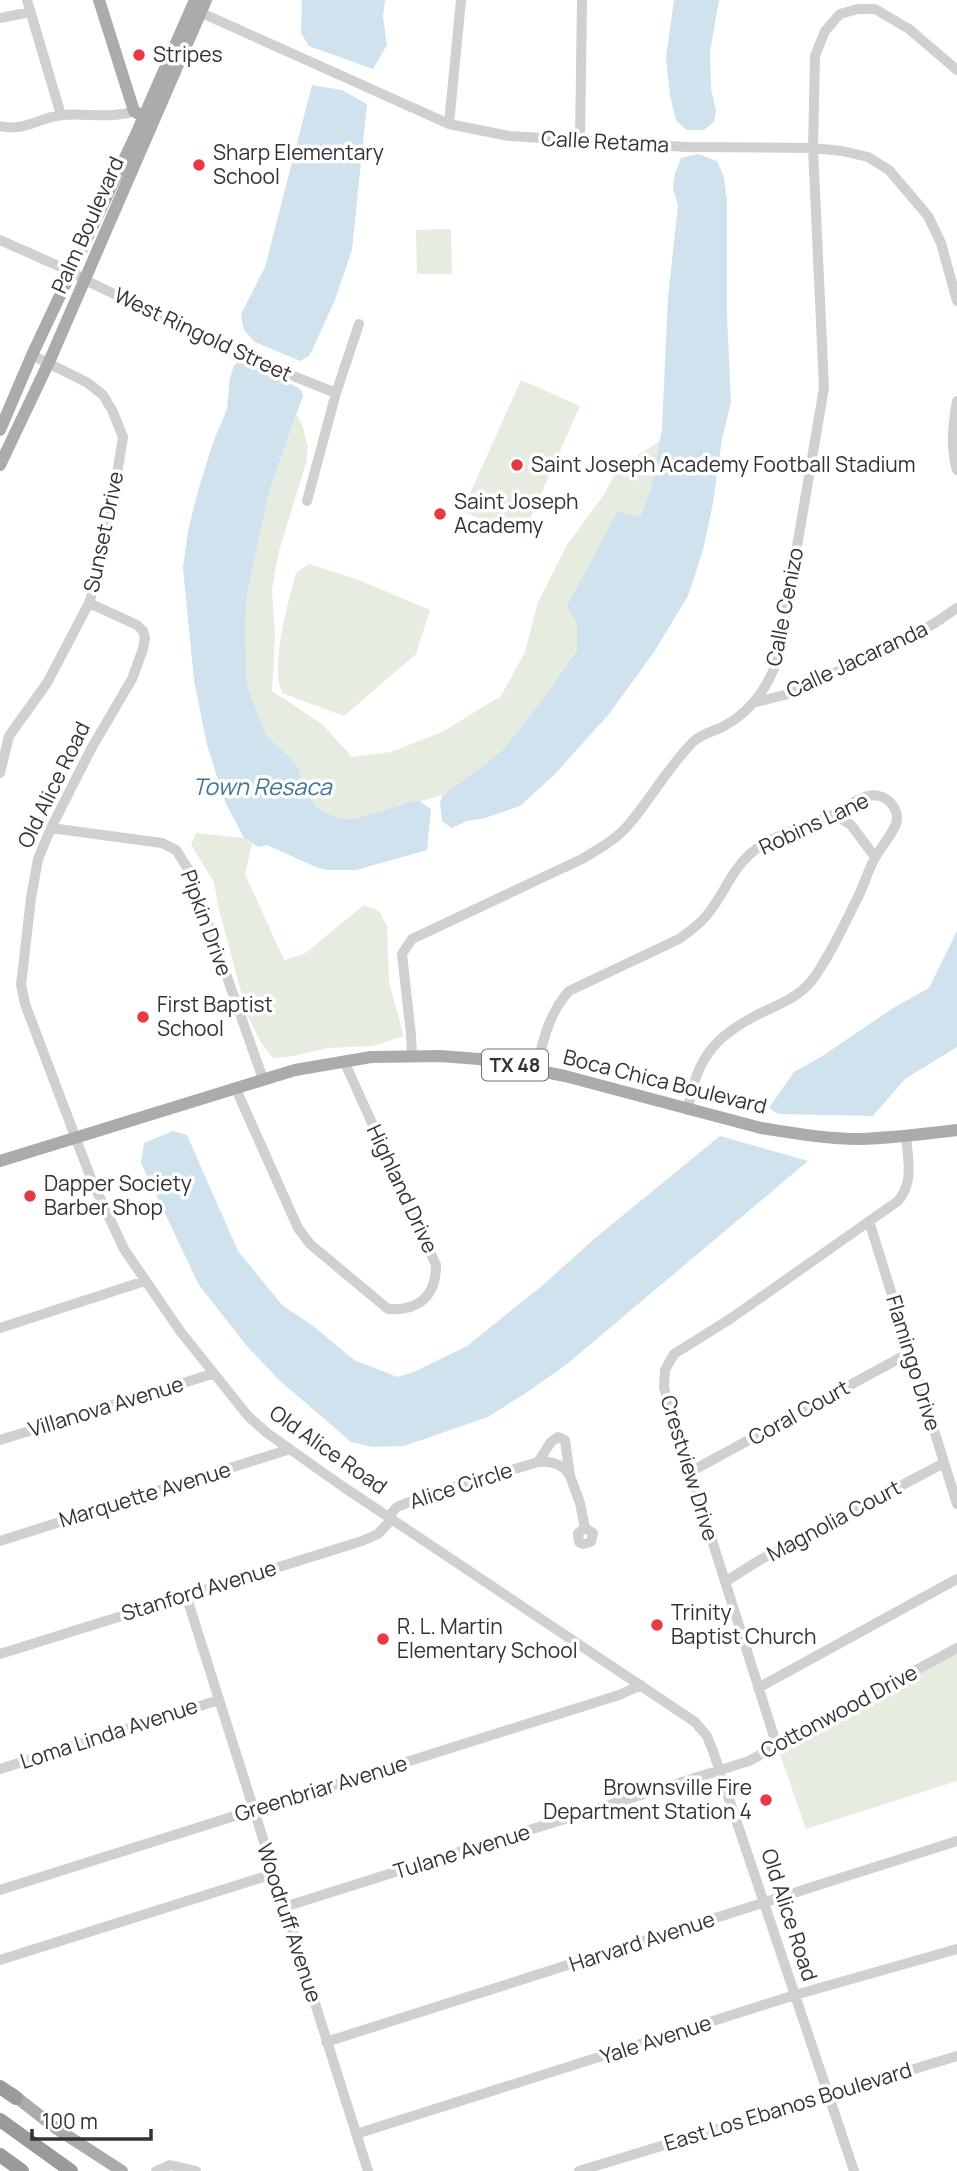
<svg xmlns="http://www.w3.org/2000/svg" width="957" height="2171" font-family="Manrope,sans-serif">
<rect width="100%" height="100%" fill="#fff"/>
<path fill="#e6ecdf" d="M451,229L452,274H417L416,230Z
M521,380L580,406L522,537L462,511Z
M297,414L303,428L308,447L306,463L279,551L272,589L275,638L272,691L322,724L352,757L391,752L442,732L501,696L525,652L538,602L567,545L603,496L619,467L660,441L651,488L640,518L577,623V649L542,700L500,753L443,795L355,819H339L316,807L310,800L304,789L299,769L289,757L266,735L247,685L245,629L247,594L269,492Z
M309,564L359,580L430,610L416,654L344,716L282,693C270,664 288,604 296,573Z
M196,833L244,838L252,844L245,874L284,960L304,954L364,905L379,911L387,926L389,983L404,1036L373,1046L327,1048L293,1056L273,1058L260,1041L247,1014L218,906L214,882L191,845Z
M957,1648V1781L806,1829L777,1746Z"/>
<path fill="#cfe2ee" d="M302,0H385L383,17L387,45L373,69L309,46L301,33Z
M674,0H719L710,52L711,89L716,111L714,122L704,130H687L676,121L670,95L666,58Z
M312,85L342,90L367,104L352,250L335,300L316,342L309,356L300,361L255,342L244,330L241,314L265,267Z
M698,154L717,161L724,177L727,201V317L731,402L722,439L713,503L703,550L688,596L654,652L609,714L555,774L520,806L485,818L467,821L452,828L442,821L440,802L443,795L500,753L542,700L577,650V623L567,606L618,511L640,518L651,488L662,429L668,297L678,206L673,188L675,173L681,158Z
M241,361L297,387L302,391L303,396L269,492L247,594L245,629L247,685L266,735L289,757L299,769L304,789L316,807L339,819H355L418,800L431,809L427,850L356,870H328L318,868L267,845L258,847L244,838L225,802L207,745L194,680L183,568L188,531L198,491L213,443L227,409L230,378L234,365Z
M957,931V1047L905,1079L873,1116L778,1114L769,1108L794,1072L824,1055L893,1008L929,988Z
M173,1131L187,1135L238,1251L282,1305L312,1325L354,1360L397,1377L414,1372L467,1346L543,1285L594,1239L720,1136L808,1161L567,1364L526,1393L488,1417L404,1446L372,1447L351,1442L278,1379L246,1345L199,1285L141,1163L144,1143Z"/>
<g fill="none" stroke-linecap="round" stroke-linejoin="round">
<path stroke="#d0d0d0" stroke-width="10" d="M27,0L61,115
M195,10L449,124L509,136L687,147L813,148L842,151L868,157L889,170L928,216L941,243L957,301
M0,18L30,12
M449,124L461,0
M0,126C26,132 39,117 63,115C87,113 112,119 134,111
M580,140L582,0
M0,240L72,272L85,280L243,356L336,393
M957,401C953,424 950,447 957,470
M307,501L336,393L359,324
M89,603L137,625L143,631L145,638L143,649L132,679L91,749L51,828L38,859L31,898L23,968L21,984L25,1004L92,1181L124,1249L180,1331L248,1416L267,1433L342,1486L695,1722L707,1736L713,1751L854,2171
M753,703L792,693L898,643L935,623L957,608
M0,773L9,736L47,683L89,603L104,555L123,437L112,410L103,395L88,383L32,355
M834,814L851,825L875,857
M51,828L162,843L176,850L190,872L263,1079
M412,1055L411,1035L402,954L412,939L582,859C599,849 617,839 630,823C652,797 669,766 693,742C702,733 716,731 726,725C752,710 769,685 778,658L824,388L813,148L815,56L825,31L840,14L858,9H875L909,29L957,70
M536,1069C543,1041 549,1013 569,991L679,939C689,932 699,925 707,915C723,896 731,871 750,854C773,833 808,827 836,813C848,806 865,792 879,796C891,799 900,812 896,824C891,836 882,846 876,856C869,868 865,882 859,895C845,923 831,954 813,979C801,995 783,1003 765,1011C717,1034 696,1056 688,1110
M235,1087L298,1228L310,1244L388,1309C418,1311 436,1297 436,1265L344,1061
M869,1221L957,1504
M0,1328L145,1281
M0,1440L212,1374
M538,1462C552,1461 563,1464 570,1476
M690,1472L909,1353
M389,1516L397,1507L427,1495L538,1462L551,1442L558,1437L565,1440L570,1476L580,1503L585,1528L593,1533L591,1542L583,1544L579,1542L578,1533L585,1528
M0,1541L290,1449
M725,1582L758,1561L944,1463
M186,1595L368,2171
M0,1654L362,1541L378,1534L392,1519
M758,1688L957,1579
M777,1746L664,1388L665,1370L674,1354L730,1319L898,1201C914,1182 908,1160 906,1136
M0,1769L219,1700
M0,1890L619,1695L641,1685
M284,1907L749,1761L957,1648
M0,1960L273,1874
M326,2042L957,1841
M356,2134L795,1995L957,1949
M156,2171L170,2165L196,2171
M579,2171L957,2056"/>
<path stroke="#ababab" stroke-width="12" d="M99,0L134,111L144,117L149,118
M0,430L32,355L138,130L195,0
M0,465L49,362L206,0
M0,1161L295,1070L371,1057L440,1056L479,1059L565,1076L761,1128C793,1133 826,1139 859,1139C892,1138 924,1134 957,1130
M11,2093L57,2129L122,2171"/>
<path stroke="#9a9a9a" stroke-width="14" d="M0,2087L16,2098
M0,2120L71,2171
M0,2155L22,2171"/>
</g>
<g fill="#e63946" stroke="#fff" stroke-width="2.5">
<circle cx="139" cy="55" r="7"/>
<circle cx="199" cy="165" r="7"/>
<circle cx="517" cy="465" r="7"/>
<circle cx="440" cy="514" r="7"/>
<circle cx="143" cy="1017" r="7"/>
<circle cx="30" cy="1196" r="7"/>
<circle cx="657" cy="1625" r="7"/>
<circle cx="383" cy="1639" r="7"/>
<circle cx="766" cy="1800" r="7"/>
</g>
<g text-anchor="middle" stroke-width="7" stroke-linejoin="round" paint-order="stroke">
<rect fill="#fff" stroke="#707070" stroke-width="2" x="482" y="1049.5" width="66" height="31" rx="5"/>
<g font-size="19" font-weight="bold" fill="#333">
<text x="515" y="1072">TX 48</text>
</g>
<g font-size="21" fill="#333" stroke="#fff" text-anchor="start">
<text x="153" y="62">Stripes</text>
<text x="213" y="160">Sharp Elementary<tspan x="213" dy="24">School</tspan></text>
<text x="531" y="472">Saint Joseph Academy Football Stadium</text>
<text x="454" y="509">Saint Joseph<tspan x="454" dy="24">Academy</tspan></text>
<text x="157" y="1012">First Baptist<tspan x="157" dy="24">School</tspan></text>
<text x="44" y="1191">Dapper Society<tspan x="44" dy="24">Barber Shop</tspan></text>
<text x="671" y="1620">Trinity<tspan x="671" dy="24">Baptist Church</tspan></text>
<text x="397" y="1634">R. L. Martin<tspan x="397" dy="24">Elementary School</tspan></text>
<text x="752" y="1795" text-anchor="end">Brownsville Fire<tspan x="752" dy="24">Department Station 4</tspan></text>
</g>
<g font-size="21" fill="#333" stroke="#fff">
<text transform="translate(605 142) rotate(3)" y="7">Calle Retama</text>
<text transform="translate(88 225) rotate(-66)" y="7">Palm Boulevard</text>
<text transform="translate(203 335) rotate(25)" y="7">West Ringold Street</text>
<text transform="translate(104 532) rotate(-78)" y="7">Sunset Drive</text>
<text transform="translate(785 607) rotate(-79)" y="7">Calle Cenizo</text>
<text transform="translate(857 660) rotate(-25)" y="7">Calle Jacaranda</text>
<text transform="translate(54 785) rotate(-64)" y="7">Old Alice Road</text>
<text transform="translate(814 824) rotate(-25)" y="7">Robins Lane</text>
<text transform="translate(206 923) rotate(70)" y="7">Pipkin Drive</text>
<text transform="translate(665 1082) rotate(14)" y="7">Boca Chica Boulevard</text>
<text transform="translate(402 1189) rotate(65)" y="7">Highland Drive</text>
<text transform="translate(913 1363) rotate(73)" y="7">Flamingo Drive</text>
<text transform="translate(106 1407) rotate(-17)" y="7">Villanova Avenue</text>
<text transform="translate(799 1413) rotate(-29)" y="7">Coral Court</text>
<text transform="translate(328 1450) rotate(35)" y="7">Old Alice Road</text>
<text transform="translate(689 1468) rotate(73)" y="7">Crestview Drive</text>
<text transform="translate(461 1486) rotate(-18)" y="7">Alice Circle</text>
<text transform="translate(145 1495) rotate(-17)" y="7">Marquette Avenue</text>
<text transform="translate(834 1521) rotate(-28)" y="7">Magnolia Court</text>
<text transform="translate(199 1591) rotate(-17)" y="7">Stanford Avenue</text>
<text transform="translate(839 1712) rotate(-28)" y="7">Cottonwood Drive</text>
<text transform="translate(109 1734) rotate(-18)" y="7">Loma Linda Avenue</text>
<text transform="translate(321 1789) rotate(-17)" y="7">Greenbriar Avenue</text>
<text transform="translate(462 1852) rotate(-17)" y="7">Tulane Avenue</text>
<text transform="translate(789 1915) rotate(72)" y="7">Old Alice Road</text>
<text transform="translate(289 1923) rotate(72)" y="7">Woodruff Avenue</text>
<text transform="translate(642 1942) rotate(-18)" y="7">Harvard Avenue</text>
<text transform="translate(656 2040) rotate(-18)" y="7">Yale Avenue</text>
<text transform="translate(788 2107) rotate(-17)" y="7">East Los Ebanos Boulevard</text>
</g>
<g font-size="23" font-style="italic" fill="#3f7597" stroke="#fff">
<text x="262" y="795">Town Resaca</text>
</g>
</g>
<path d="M32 2129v10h119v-10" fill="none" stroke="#333333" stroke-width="3.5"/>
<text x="42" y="2129" font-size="21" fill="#333333" stroke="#ffffff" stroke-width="5" paint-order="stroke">100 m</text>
</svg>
